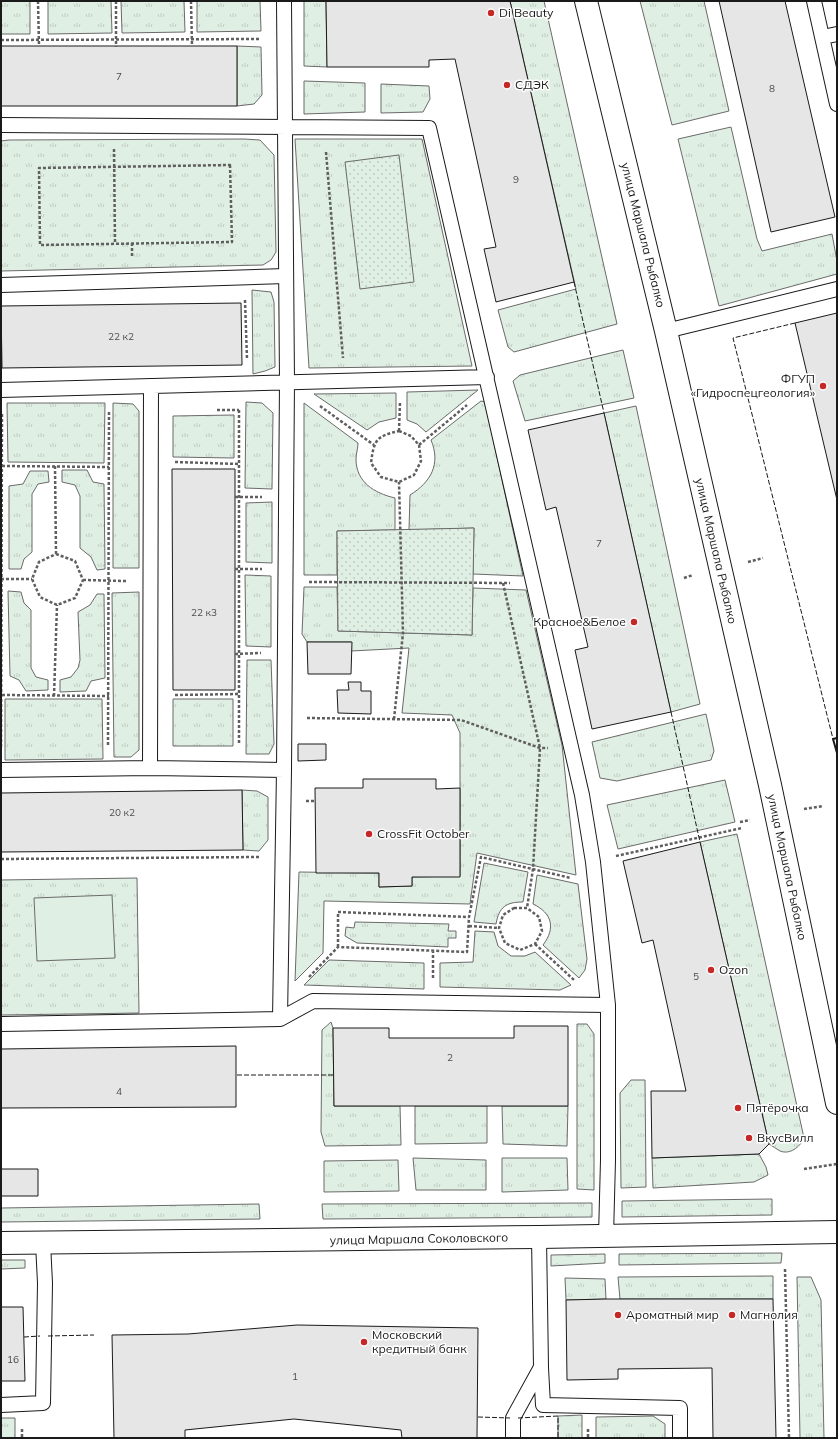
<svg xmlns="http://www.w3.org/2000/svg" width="838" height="1439" font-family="Mulish,sans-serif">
<defs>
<pattern id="grass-tufts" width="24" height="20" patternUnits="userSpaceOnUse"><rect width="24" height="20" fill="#e0efe3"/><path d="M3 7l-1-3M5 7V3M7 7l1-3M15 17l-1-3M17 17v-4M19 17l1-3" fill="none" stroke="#c0ccc2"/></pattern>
<pattern id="park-dots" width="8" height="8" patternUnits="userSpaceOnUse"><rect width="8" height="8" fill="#e0efe3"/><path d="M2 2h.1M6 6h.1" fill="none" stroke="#c0ccc2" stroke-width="1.8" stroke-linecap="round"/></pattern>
</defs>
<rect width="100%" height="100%" fill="#fff"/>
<path fill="url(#grass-tufts)" stroke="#6a6a6a" d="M1,1H30V34H1Z
M48,1H111L112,33L48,34Z
M121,1H184L185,32L122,33Z
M197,1H260L261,31L197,32Z
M304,1H326L327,67L304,66Z
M510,1H544L617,324L514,352L508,347L498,310L576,289Z
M640,1H704L729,111L672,125Z
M237,46L261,47L262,95L254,104L237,106Z
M304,81L365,83V112L304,114Z
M381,84L429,86L430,99L423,112L381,113Z
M731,127L757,239L762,251L832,234L837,261V274L719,306L678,139Z
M244,139L260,140L274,155L276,252L271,260L263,265L1,271V141L9,140Z
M295,139H422L472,366L309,368Z
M252,290L271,292L274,302L275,367L265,371L253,374Z
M623,350L634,398L525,421L513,381L520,375Z
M478,390L426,432L417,424L407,420V392Z
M396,393V418L379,422L367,430L314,394Z
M481,401L485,402L523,576L473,574L474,528L409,530L410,495C431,482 441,464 431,440Z
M246,402L262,403L273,413L272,489L245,488Z
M7,403H105L104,463L8,462Z
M113,403L133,404L139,411V568H113Z
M304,403L358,443C358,448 356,454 356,459C356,482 374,493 395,498V530L337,531V575H304Z
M636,406L700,704L671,712L604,413Z
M234,415V458L173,457V416Z
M62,470H87L93,482L104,484L105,569L97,570L91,557L80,548V496L75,485L62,482Z
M30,471H48L49,482L38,484L32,494V552L24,559L21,569H9V486L23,484Z
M272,502V563L246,562V503Z
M245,575L271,576V647L246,646Z
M304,587H337L338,631L472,635L473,588L526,590L562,745L576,875L477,853L470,904L324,901L323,953L295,981L299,872L379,873V887L412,886V877L460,876V733L452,715L402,713L409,648L351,651V642H307L302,634Z
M8,591L21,592L24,603L31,610V668L36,677L48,680V690L26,691L19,680L10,676Z
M139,592V750L131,757H114L112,593Z
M97,594H104L105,678L91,681L86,691L60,692V680L71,677L78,668L80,660L78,612L90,605Z
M247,660H271L274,744L269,754H246Z
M5,699H102L103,759L5,760Z
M173,699H233V746H173Z
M706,714L714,751L711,760L617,781L600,778L592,742Z
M725,780L735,822L618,849L607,805Z
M242,790L257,791L268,797V840L259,851L243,850Z
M737,834L804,1138C800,1147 790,1155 780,1151C776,1149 773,1146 769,1144L700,842Z
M484,863L528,872L523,902C506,902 499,907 496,924L474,922Z
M537,875L578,884L587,959L585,970L579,978L543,945C556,928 552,913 533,904Z
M137,878L139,1013L1,1015V880Z
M355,922L449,924L448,931H456V938H448V947L357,943L345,936L346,927L354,928Z
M475,931L494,932L498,946L511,956H525L535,952L571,985L560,990L440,987V963L473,962Z
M329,960L424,963V989L304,985Z
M331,1022L333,1028L334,1106H400L401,1145L325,1146L321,1132L322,1030Z
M577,1024H587L594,1034V1190L577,1189Z
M631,1080H645L646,1187L621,1188L620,1093Z
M415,1106H487V1143L415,1144Z
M502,1106H568L567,1146L503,1144Z
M759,1154L766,1167L768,1175L754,1182L653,1188L652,1158Z
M413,1158L486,1160V1190H416Z
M502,1158H567L568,1190L502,1192Z
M398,1160L399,1191L324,1192V1161Z
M772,1199V1215L622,1217V1201Z
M592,1203V1217L323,1219L322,1204Z
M259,1204L260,1219L1,1222V1208Z
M782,1253L781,1263L619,1265V1254Z
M605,1254V1263L551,1266V1255Z
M1,1260H25V1268L1,1269Z
M773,1276V1299H620L618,1277Z
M797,1277H811L821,1300L824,1438H800Z
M565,1278L605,1279L606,1299L566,1300Z
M582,1415V1438H558V1416Z
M653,1416L665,1424V1438H596V1417Z
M1,1418H15V1438H1Z"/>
<path fill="url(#park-dots)" stroke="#6a6a6a" d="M399,155L414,282L360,289L345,162Z
M474,528L472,635L338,631L337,531Z"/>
<path fill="#e0efe3" stroke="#6a6a6a" d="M112,895L115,958L37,961L34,898Z"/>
<path fill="#e6e6e6" stroke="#1a1a1a" d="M326,1H510L574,282L496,302L484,249L496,247L455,59L429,60V67H327Z
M719,1H785L835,217L771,232Z
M1,46H237V106H1Z
M241,303L242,365L2,368L1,306Z
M837,313V500L795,323Z
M604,413L671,712L592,729L575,650L588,647L556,507L546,510L528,430Z
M172,469H235V690H173Z
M307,642H352L351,674H308Z
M348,682H361V691H371V714L338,713L337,690H349Z
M298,744H326V760L298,761Z
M363,779H436V789L460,788V877H412V886L379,887V873H316L315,788H363Z
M242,790L243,850L1,852V793Z
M700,842L769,1144L759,1154L652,1158L651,1091H686L653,940L642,943L623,861Z
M514,1026H568V1106H334L333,1028H389V1038H514Z
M236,1046V1107L1,1108V1049Z
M1,1169H38V1196H1Z
M606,1299H773L776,1438H713L712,1368L618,1369V1379L567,1380L566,1300Z
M1,1307H23L25,1381H1Z
M297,1325L478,1328L477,1438H402L401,1430L294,1419L185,1430V1438H114L112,1335L188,1334Z"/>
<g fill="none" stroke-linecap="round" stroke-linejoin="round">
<g stroke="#1a1a1a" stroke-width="16">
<path id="lane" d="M814,1L837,104
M823,37L837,34
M1,125L429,128L582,795L593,862L608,1005V1160L606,1236
M1,285L286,276
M666,331L837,289
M1,390L487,377
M150,768L151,386
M1,770L150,768L284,770
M280,1019L284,770L287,382L284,1
M1,1024L280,1019L313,1001L608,1005
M541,1368L543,1405L680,1408V1438
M1,1405L43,1403L45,1283L43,1243
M513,1438V1418L541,1367L539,1237"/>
</g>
<g stroke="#1a1a1a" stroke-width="24">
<path id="street" d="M1,1243L539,1237L837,1232"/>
</g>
<g stroke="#1a1a1a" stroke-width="24">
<path id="secondary" d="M586,1L666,331L770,785L837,1103"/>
</g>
<path stroke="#5f5f5f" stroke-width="2.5" stroke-dasharray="3 2" stroke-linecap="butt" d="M38,1L39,46
M116,1V47
M191,1L192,46
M1,40L260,39
M114,149L115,243
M326,152L343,358
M230,165L232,242L40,245L39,168Z
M132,243V257
M245,300L247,359
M320,406L374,445
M217,410H239
M239,410V745
M399,431L411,436L419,445L421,461L414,475L399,482L381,477L371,463C374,440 376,436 399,431Z
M399,431L400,402
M419,445L467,405
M175,462L239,464
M2,466L109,467
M55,466L56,554
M235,497H262
M56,554L75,561L83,580L75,598L57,605L40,597L32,579L39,562Z
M748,562L763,558
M235,569H262
M684,578L693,575
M1,579H32
M83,580L126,581
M309,582L510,583
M503,583L540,748L533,869L527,908
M235,654L261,653
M2,695L109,696
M175,695L239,694
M54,696L57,605
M307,718L461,720L540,748H548
M394,719L403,633L399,482
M108,745L109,410
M1,747L2,414
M306,801H315
M804,809L823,806
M740,822L750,820
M616,856L742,828
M1,859L260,857
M514,908H527L539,917L542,931L535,944L520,950L505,943L499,928L503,915Z
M469,926L499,928
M535,944L574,980
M338,947V912L469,917
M309,977L338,947L467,952L469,917L481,857L571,878
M433,978V951
M804,1169L837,1164
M785,1269L789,1438
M22,1429V1438
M588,1429V1438"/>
<use href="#lane" stroke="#fff" stroke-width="14"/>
<use href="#street" stroke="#fff" stroke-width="22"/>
<use href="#secondary" stroke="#fff" stroke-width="22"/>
<path stroke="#1a1a1a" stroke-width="1" stroke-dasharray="5 2" stroke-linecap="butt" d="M574,282L604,413
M795,323L733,338L833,739
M671,712L700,842
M237,1075H333
M48,1336L94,1335
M24,1337L40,1336
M478,1417L510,1418
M518,1418L558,1416V1438"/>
<path stroke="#1a1a1a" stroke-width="2" d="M837,738L833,739L837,753"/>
</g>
<g fill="#c62828" stroke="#fff" stroke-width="1.5">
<circle cx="491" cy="13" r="4"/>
<circle cx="507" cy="85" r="4"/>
<circle cx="823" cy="386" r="4"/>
<circle cx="634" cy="622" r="4"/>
<circle cx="369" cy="834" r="4"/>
<circle cx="711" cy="970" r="4"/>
<circle cx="738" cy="1108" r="4"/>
<circle cx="749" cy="1138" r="4"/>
<circle cx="618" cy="1315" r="4"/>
<circle cx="732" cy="1315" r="4"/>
<circle cx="364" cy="1342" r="4"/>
</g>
<g text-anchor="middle" stroke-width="3" stroke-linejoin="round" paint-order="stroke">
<g font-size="10" fill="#4d4d4d">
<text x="119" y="80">7</text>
<text x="772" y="92">8</text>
<text x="516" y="183">9</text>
<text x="121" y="340">22 к2</text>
<text x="599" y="547">7</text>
<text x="204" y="616">22 к3</text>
<text x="122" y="816">20 к2</text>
<text x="696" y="980">5</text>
<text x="450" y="1061">2</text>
<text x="119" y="1095">4</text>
<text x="13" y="1363">16</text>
<text x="295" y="1380">1</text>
</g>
<g font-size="12" fill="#1a1a1a" stroke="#fff" text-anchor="start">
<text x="499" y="17">Di Beauty</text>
<text x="515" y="89">СДЭК</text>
<text x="815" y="383" text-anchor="end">ФГУП<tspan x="815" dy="14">«Гидроспецгеология»</tspan></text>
<text x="626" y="626" text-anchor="end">Красное&amp;Белое</text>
<text x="377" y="838">CrossFit October</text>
<text x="719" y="974">Ozon</text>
<text x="746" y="1112">Пятёрочка</text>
<text x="757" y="1142">ВкусВилл</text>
<text x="626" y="1319">Ароматный мир</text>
<text x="740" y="1319">Магнолия</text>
<text x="372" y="1339">Московский<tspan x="372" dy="14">кредитный банк</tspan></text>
</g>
<g font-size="12" fill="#1a1a1a" stroke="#fff">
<text transform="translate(643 235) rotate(76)" y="4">улица Маршала Рыбалко</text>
<text transform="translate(716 551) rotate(77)" y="4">улица Маршала Рыбалко</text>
<text transform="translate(787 867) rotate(78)" y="4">улица Маршала Рыбалко</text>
<text transform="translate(419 1239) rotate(-1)" y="4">улица Маршала Соколовского</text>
</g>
</g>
<rect width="838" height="1439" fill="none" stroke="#1a1a1a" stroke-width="4"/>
</svg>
